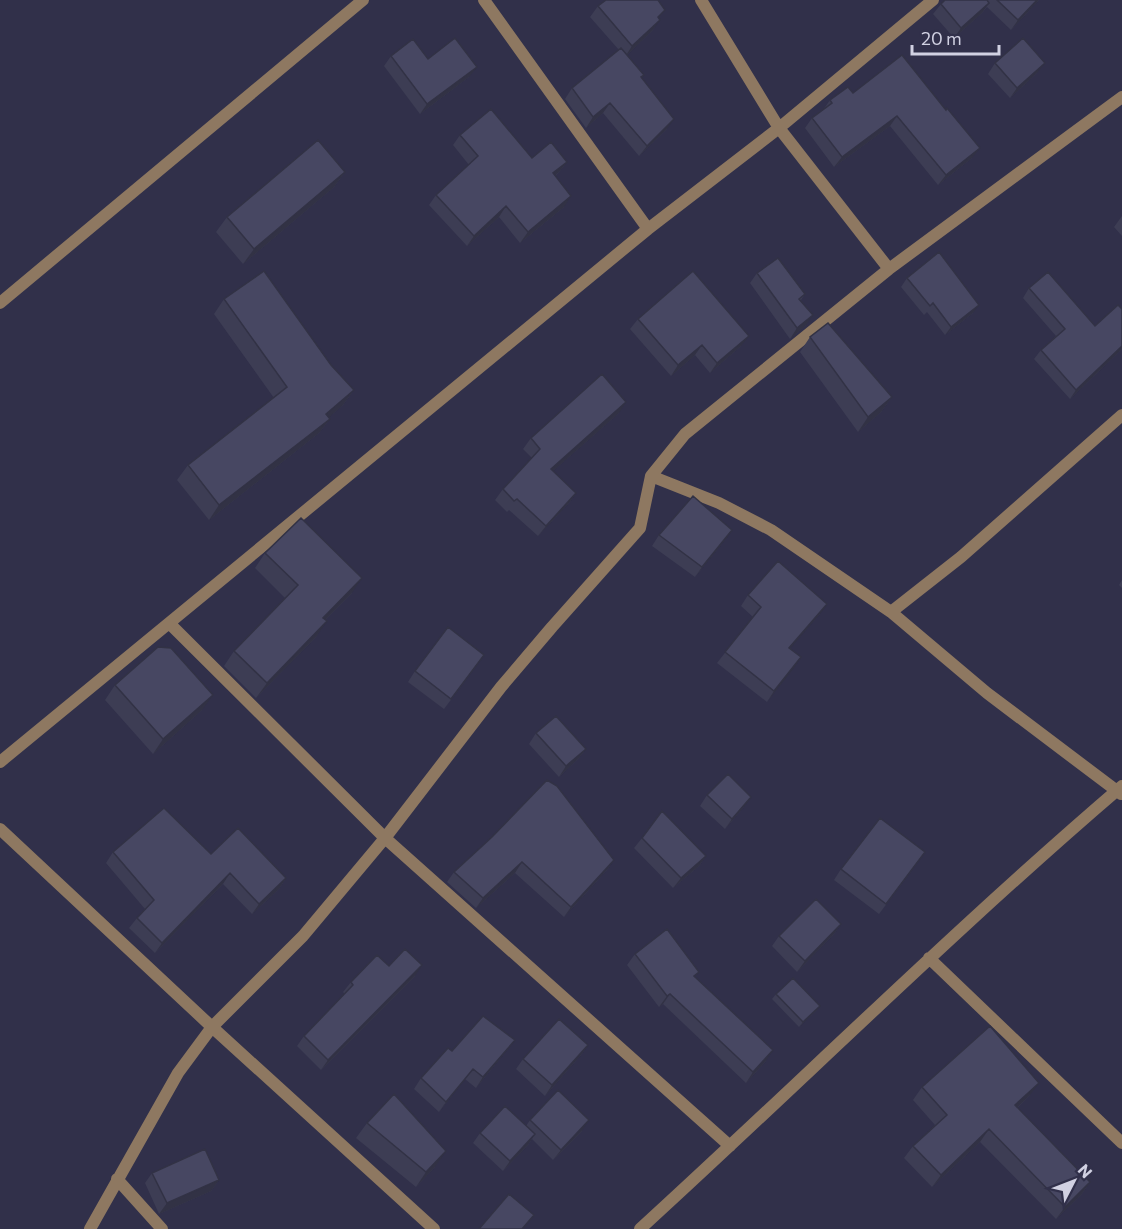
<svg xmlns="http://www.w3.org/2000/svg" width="1122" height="1229" font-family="Commissioner,sans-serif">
<rect width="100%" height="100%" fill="#31304a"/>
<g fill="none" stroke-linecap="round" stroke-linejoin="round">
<path stroke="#8e7861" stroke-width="12" d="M484,0L648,229
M889,269L779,128L933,0
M0,303L363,0
M651,476L719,503L771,530L891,612L987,693L1121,794
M891,612L961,557L1122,415
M170,624L385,838L730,1146
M0,762L648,229L779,128L701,0
M0,829L212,1027L434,1229
M929,958L1122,1143
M117,1179L162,1229
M90,1229L178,1073L212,1027L303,936L385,838L501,687L552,627L640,528L651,476L685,434L889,269L1122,97
M640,1229C801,1082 956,928 1122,786"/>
</g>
<path fill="#3d3d54" d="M945,0H1039L1011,30L987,7L982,13L954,38L933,14L941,4Z
M598,6L659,19L653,30L627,55L644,75L641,78L667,129L639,156L603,113L586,128L565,99L572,88L619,50L590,17Z
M902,55L972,158L938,185L890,126L834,167L805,128L812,118L823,110L830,100L853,93Z
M391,56L469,77L420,114L384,66Z
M995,63L1037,73L1010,98L988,74Z
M460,135L532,158L567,162L559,172L555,176L564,207L520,243L499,217L467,246L429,205L436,195L469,165L453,145Z
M345,172L334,187L243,264L216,232L227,217Z
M1122,216V236L1114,227Z
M757,273L805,294L801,300L806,325L790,339L750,283Z
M907,278L973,313L945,335L927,312L924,315L901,287Z
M1029,288L1095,326L1122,309V349L1070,399L1034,359L1041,350L1056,336L1023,298Z
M224,299L331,365L354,390L343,405L329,417L330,419L319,433L209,520L177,480L188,465L274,398L214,314Z
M638,319L741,346L710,373L695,355L671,376L630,329Z
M810,337L892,397L881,412L858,432L800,352Z
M619,413L553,471L576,493L569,503L538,536L509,510L507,512L495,500L503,489L532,458L523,449L531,438Z
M732,530L725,540L695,577L652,546L659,535Z
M265,553L352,593L325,620L316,637L256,698L224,666L234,651L285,598L255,568Z
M1122,580V588L1119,585Z
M748,595L820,614L790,648L801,657L767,702L717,663L753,617L741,606Z
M477,665L444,709L408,682L415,671Z
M115,685L202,710L153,754L105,700Z
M536,733L586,749L578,759L559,777L529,744Z
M707,795L744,807L725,829L700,806Z
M492,837L614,860L607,870L564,917L515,873L476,908L447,882L454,872Z
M642,838L706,856L699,866L673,888L634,848Z
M113,852L211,854L286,878L279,889L252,914L223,884L155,953L129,928L137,918L145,909L106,863Z
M918,862L879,914L834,880L841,869Z
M841,924L834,934L797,972L772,946L779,936Z
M635,954L695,977L766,1061L746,1083L663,1004L659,1007L627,965Z
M389,966L415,976L321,1070L297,1046L304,1036L345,994L343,992L351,982Z
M776,994L820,1006L816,1011L799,1027L772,999Z
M515,1040L507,1050L476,1088L465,1079L439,1112L414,1089L421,1078L452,1051Z
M588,1045L581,1055L545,1096L516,1069L523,1059Z
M922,1087L1030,1095L1017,1108L1090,1182L1081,1195L1056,1219L980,1142L932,1187L904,1158L913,1146L935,1125L913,1100Z
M530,1120L582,1131L553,1160L532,1139L528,1145L503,1171L473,1143L480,1133L526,1126Z
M367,1123L435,1167L416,1187L356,1138Z
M152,1173L219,1180L211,1191L159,1214L145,1183Z"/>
<path fill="#323245" d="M1037,0H1039L1011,30L1018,20Z
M989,3L982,13L954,38L961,28Z
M660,20L653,30L625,57L632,46Z
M1045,63L1037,73L1010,98L1017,88Z
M477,67L469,77L420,114L427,104Z
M610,103L603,113L586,128L593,117Z
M897,116L890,126L834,167L842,157Z
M674,119L667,129L639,156L647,146Z
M980,148L972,158L938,185L946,175Z
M567,162L559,172L545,184L553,173Z
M345,172L334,187L243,264L254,249Z
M571,196L564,207L520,243L528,232Z
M506,206L499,217L467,246L474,236Z
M979,305L973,313L945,335L951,327Z
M813,315L806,325L790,339L797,328Z
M749,336L741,346L710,373L717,363Z
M702,345L695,355L671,376L678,365Z
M1122,346V349L1070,399L1076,390Z
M354,390L343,405L316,429L326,414Z
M892,397L881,412L858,432L868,417Z
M626,402L619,413L543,480L551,469Z
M330,419L319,433L209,520L219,505Z
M576,493L569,503L538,536L546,526Z
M732,530L725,540L695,577L702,567Z
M362,578L352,593L312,633L323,618Z
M827,604L820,614L782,658L789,648Z
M327,621L316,637L256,698L267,683Z
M801,657L794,668L767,702L774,691Z
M213,695L202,710L153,754L163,739Z
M586,749L578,759L559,777L566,766Z
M751,797L744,807L725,829L732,819Z
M706,856L699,866L673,888L681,878Z
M614,860L607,870L564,917L571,907Z
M522,862L515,873L476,908L483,898Z
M230,873L223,884L155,953L162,943Z
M286,878L279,889L252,914L259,904Z
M841,924L834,934L797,972L805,961Z
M422,965L415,976L321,1070L328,1060Z
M670,994L663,1004L659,1007L667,996Z
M820,1006L816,1011L799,1027L803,1022Z
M515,1040L507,1050L476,1088L483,1077Z
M588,1045L581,1055L545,1096L552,1085Z
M773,1050L766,1061L746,1083L753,1072Z
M473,1069L465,1079L439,1112L446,1102Z
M1039,1083L1030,1095L1006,1118L1015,1105Z
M589,1120L582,1131L553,1160L561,1150Z
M989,1129L980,1142L932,1187L941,1175Z
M535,1134L528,1145L503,1171L510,1161Z
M446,1151L435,1167L416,1187L426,1172Z
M219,1180L211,1191L159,1214L167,1203Z
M1090,1182L1081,1195L1056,1219L1065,1207Z"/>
<path fill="#474762" stroke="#323245" stroke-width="1.5" d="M606,0H658L665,10L658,17L660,20L632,46L598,6Z
M945,0H987L989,3L961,28L941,4Z
M997,0H1037L1018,20Z
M455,38L477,67L427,104L391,56L413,39L428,59Z
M1023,38L1045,63L1017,88L995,63Z
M621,48L644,75L641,77L674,119L647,146L610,103L593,117L572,88Z
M902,55L946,110L947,108L980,148L946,175L897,116L842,157L812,118L832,103L830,100L848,87L853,93Z
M491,109L532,158L551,142L567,162L553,173L571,196L528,232L506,206L474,236L436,195L478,156L460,135Z
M318,140L345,172L254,249L227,217Z
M939,252L979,305L951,327L933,303L930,306L907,278Z
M778,258L805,294L799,299L813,315L797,328L757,273Z
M264,271L331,365L354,390L326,414L330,419L219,505L188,465L287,387L224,299Z
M693,271L749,336L717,363L702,345L678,365L638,319Z
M1048,272L1095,326L1118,305L1122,309V346L1076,390L1041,350L1065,329L1029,288Z
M828,323L892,397L868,417L810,337Z
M602,374L626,402L551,469L576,493L546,526L517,499L514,501L503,489L540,449L531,438Z
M693,496L732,530L702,567L659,535Z
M301,518L362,578L323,618L327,621L267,683L234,651L298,585L265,553Z
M778,561L827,604L789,648L801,657L774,691L725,652L761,607L748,595Z
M448,627L484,655L451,699L415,671Z
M158,647L171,648L213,695L163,739L115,685Z
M556,716L586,749L566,766L536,733Z
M728,774L751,797L732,819L707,795Z
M547,780L557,786L614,860L571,907L522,862L483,898L454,872L492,837Z
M164,808L211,854L238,828L286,878L259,904L230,873L162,943L137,918L154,900L113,852Z
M662,811L706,856L681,878L642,838Z
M880,818L925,852L886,904L841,869Z
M816,899L841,924L805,961L779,936Z
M667,929L699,972L694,976L773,1050L753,1072L670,994L667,996L635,954Z
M405,949L422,965L328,1060L304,1036L353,985L351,982L377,955L389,966Z
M793,978L820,1006L803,1022L776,994Z
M483,1016L515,1040L483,1077L473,1069L446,1102L421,1078L448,1048L452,1051Z
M559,1019L588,1045L552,1085L523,1059Z
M990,1026L1039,1083L1015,1105L1090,1182L1065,1207L989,1129L941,1175L913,1146L947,1115L922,1087Z
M558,1090L589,1120L561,1150L530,1120Z
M394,1094L446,1151L426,1172L367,1123Z
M505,1106L535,1134L510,1161L480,1133Z
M205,1149L219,1180L167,1203L152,1173Z
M509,1194L534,1215L522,1229H479Z"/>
<g transform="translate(1074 1181) rotate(48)" stroke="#31304a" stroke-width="4.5" paint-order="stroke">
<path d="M0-4.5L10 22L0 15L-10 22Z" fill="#d1d1e2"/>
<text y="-9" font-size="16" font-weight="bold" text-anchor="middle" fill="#d1d1e2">N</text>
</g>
<path d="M912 45v9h87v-9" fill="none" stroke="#d1d1e2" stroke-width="3"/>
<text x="921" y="45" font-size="18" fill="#d1d1e2" stroke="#31304a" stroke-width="4.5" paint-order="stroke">20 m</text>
</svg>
